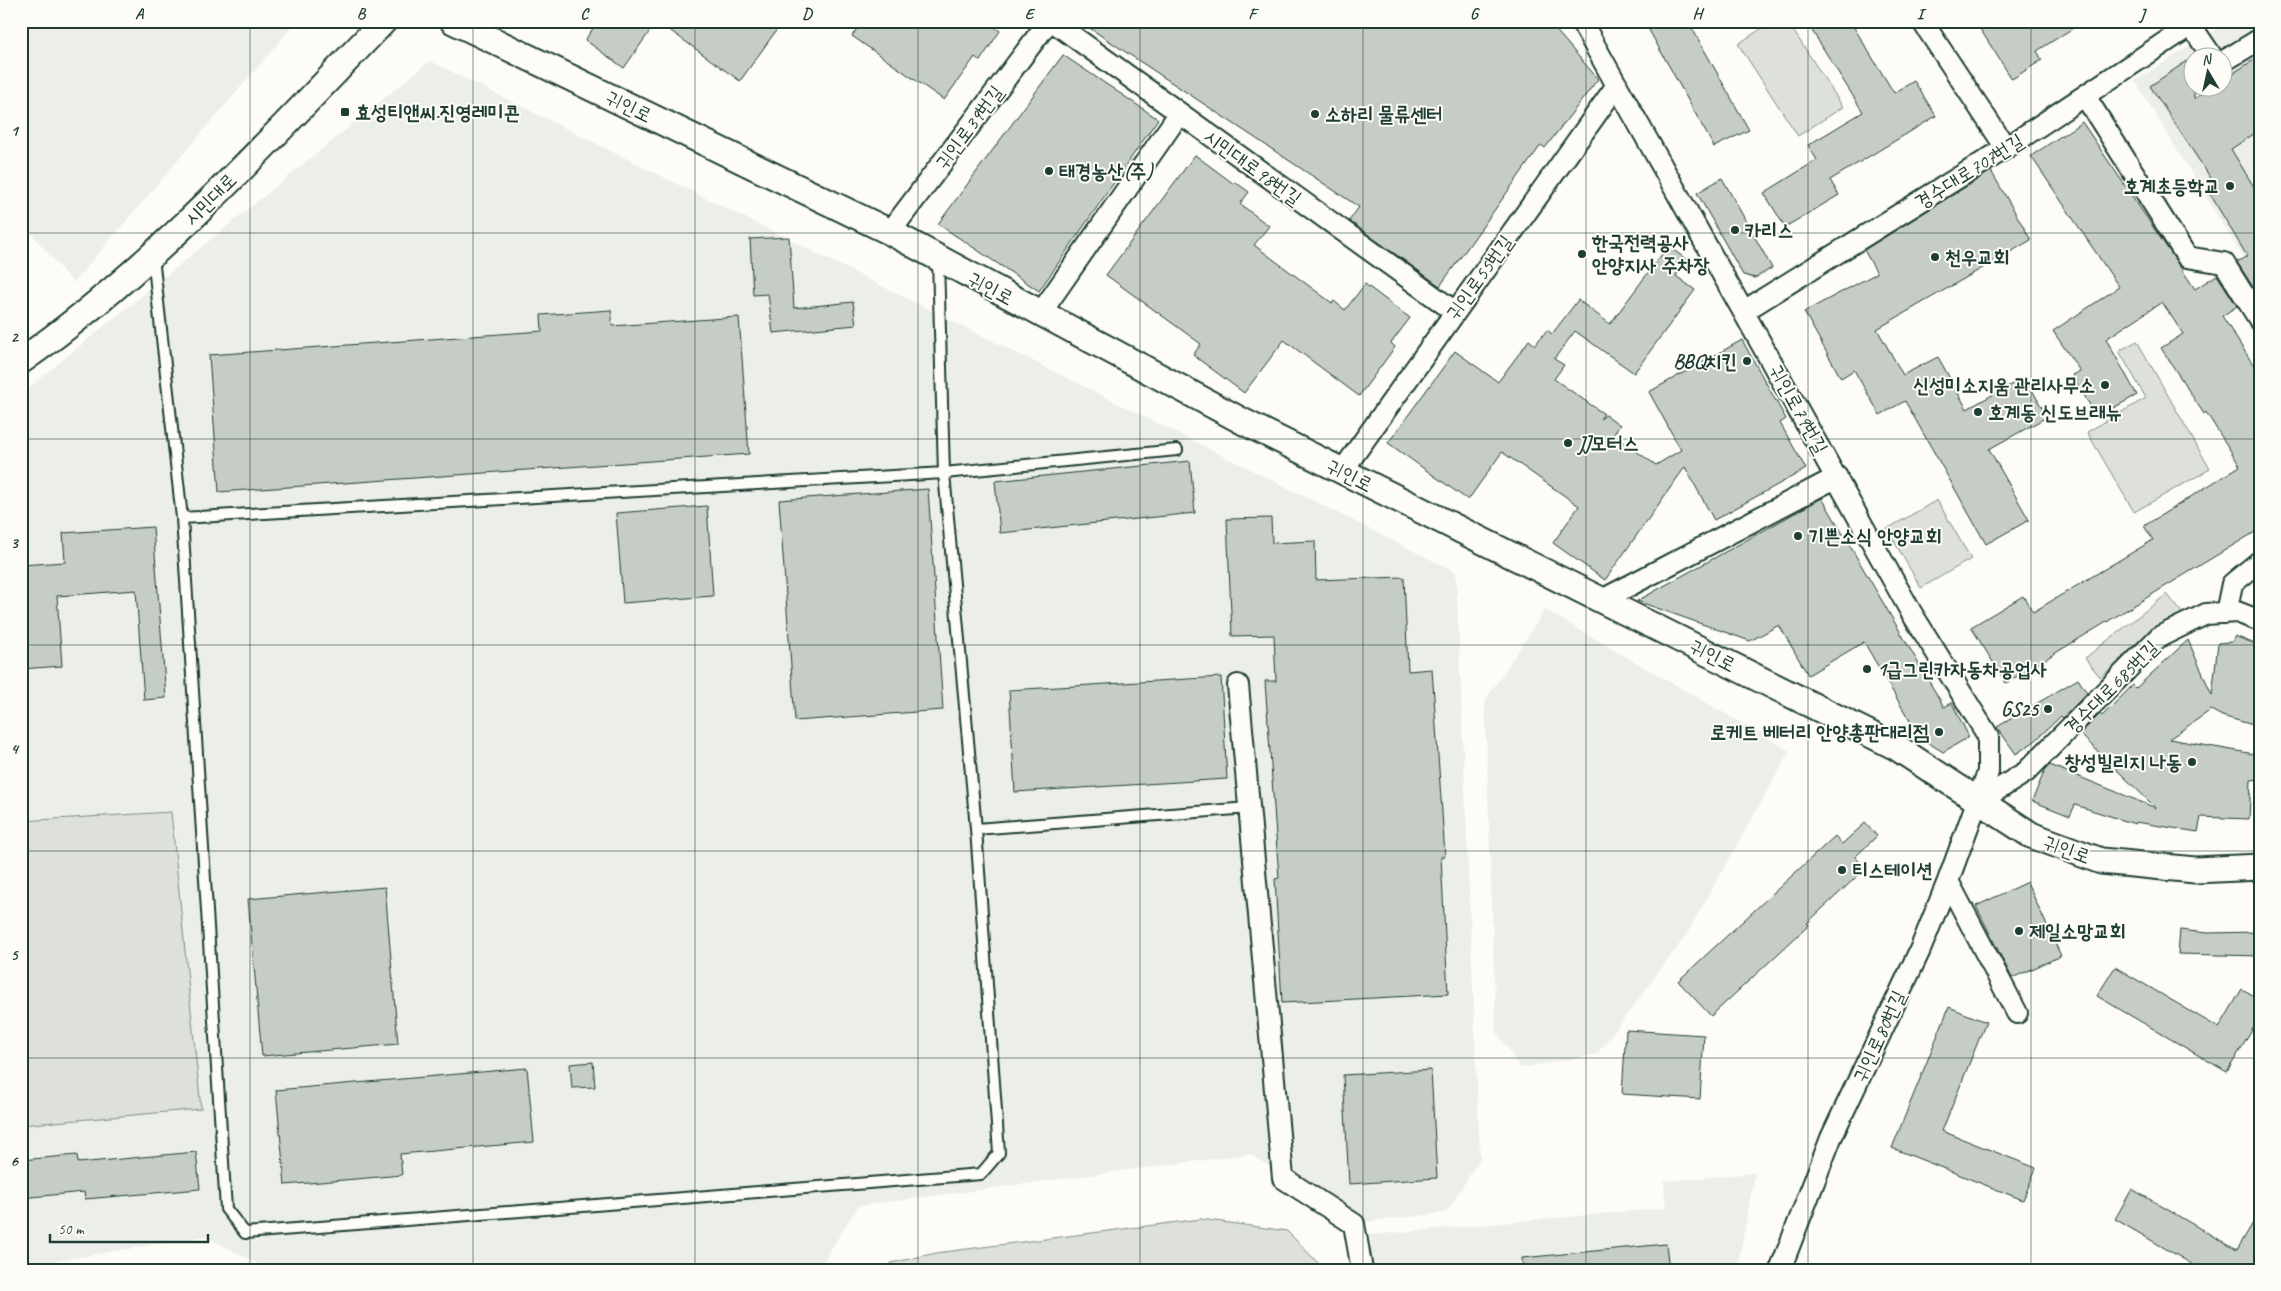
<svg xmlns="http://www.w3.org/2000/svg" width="2281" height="1291" font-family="Caveat,'Poor Story',sans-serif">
<rect width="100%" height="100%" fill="#fdfcf7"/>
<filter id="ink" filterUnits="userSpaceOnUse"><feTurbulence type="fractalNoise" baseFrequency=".02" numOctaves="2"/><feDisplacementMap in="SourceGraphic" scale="10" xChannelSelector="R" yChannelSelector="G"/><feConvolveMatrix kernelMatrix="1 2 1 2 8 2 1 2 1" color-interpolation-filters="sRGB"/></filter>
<g filter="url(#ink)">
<path fill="#eceee9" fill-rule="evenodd" d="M21,21H297L73,283L21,221Z
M2229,21H2260V285L2135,81ZM2194,58H2224V88H2194Z
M430,61L1456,572L1480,1158L1446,1213L1354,1223L1250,1154L858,1206L818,1270H269L205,1236L21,1267V394Z
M1545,610L1790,751L1685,937L1597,1054L1520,1068L1496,1031L1485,701Z
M1755,1173L1737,1270H1351L1348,1237L1666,1208L1664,1181Z"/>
<path fill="#dde0db" stroke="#7e8e88" d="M1773,21H1787L1843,107L1798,136L1738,44Z
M2137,341L2210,469L2134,512L2087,432L2146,398L2119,351Z
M1937,500L1971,559L1921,588L1887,529Z
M2167,594L2183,614L2100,677L2085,658Z
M171,812L201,1109L21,1125V821Z
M1201,1219L1287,1231L1325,1270H889L891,1263L936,1253Z"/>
<path fill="#c6cdc7" stroke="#1f3d34" d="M598,21H783L740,81L657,21L624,68L585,40Z
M862,21H987L1000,31L980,61L975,57L944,100L852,36Z
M1079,21H1548L1598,79L1545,148L1541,145L1440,286L1349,221L1359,207Z
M1644,21H1688L1749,130L1714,147Z
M1823,21H1850L1894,93L1914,81L1936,116L1830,180L1839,195L1785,227L1764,193L1817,160L1808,145L1863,112L1811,29Z
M1975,21H2084L2037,51L2042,60L2012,79Z
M1063,55L1158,119L1039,291L938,224Z
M2260,56V130L2231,149L2260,197V291L2257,293L2237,262L2247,256L2210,194L2218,189L2150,86L2187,61L2194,71V99L2211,88H2224V79Z
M2082,122L2195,289L2217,275L2237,306L2222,316L2260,375V529L2006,683L1971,627L2023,596L2033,612L2153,540L2144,526L2240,466L2206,412L2204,414L2161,348L2183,334L2162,302L2106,339L2137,395L2097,417L2072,375L2080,371L2053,331L2119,287L2031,156Z
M1195,155L1234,184L1235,182L1249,192L1240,204L1269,226L1254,245L1332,303L1334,301L1345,310L1365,284L1410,318L1391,343L1395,347L1359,396L1284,340L1244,393L1193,355L1201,344L1106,275Z
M1991,171L2031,240L1877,329L1903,375L1938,357L1967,409L2025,377L2047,417L1989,449L2029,520L1986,544L1905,401L1880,415L1854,370L1841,378L1804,312L1877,273L1864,250Z
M1722,178L1772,268L1755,278L1743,275L1697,193Z
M789,237L794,308L853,302L856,325L773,333L768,294L753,295L750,239Z
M1668,246L1687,260L1676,276L1695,290L1634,373L1575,331L1554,359L1564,365L1554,379L1604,414L1600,419L1606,415L1620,425L1613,435L1656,465L1681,450L1649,392L1742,340L1786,419L1780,423L1806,469L1714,520L1685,467L1605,580L1553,543L1579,506L1502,452L1468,500L1388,443L1455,351L1498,382L1529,340L1535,345L1547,330L1552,334L1578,300L1610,324Z
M611,310L612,326L739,317L749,454L219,492L209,355L542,331L541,315Z
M1190,461L1195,513L1000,533L995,481Z
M928,489L943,710L795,721L779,500Z
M1822,498L1944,707L1952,703L1969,737L1943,752L1903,727L1911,723L1864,642L1808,675L1779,625L1750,641L1637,601Z
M707,506L713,596L623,603L616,513Z
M1271,518L1272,543L1315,541L1316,580L1404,577L1408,671L1432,669L1445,856L1441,857L1448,994L1282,1003L1275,879L1279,878L1265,681H1276L1274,635L1232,636L1227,519Z
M153,527L166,698L144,700L136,590L57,596L62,666L21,669V565L65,562L63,533Z
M2235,636L2260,646V727L2222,716L2211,710L2169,739L2260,755V779L2251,780L2249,819L2201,817L2198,832L2135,822V824L2075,805L2070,816L2032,801L2045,770L2050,765L2156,808L2080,734L2100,714L2102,716L2133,685L2136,688L2188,640L2212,695L2218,643L2232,642Z
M1221,677L1227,779L1015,792L1009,690Z
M2078,679L2087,693L2063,718L2061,716L2035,741L2016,754L1997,727Z
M1865,823L1877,836L1855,857L1866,868L1807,923L1809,925L1711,1016L1678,981L1835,836L1842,844Z
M2027,882L2061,956L2012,978L1976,906Z
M385,887L398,1044L262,1056L248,899Z
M2180,930L2207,933L2260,932V956L2178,954Z
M2115,967L2219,1028L2242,989L2260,999V1017L2227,1072L2097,996Z
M1949,1007L1986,1022L1942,1131L2036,1168L2023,1200L1892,1148Z
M1626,1030L1704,1035L1700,1099L1622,1094Z
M593,1062L595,1087L572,1088L570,1064Z
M527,1068L534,1142L400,1154L402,1175L285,1185L276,1090Z
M1431,1070L1437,1178L1349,1184L1343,1075Z
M196,1152L200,1189L85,1199L84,1192L21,1198V1160L77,1155L78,1163Z
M2132,1189L2237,1250L2260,1211V1270H2202L2115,1219Z
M1666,1244L1669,1270H1523L1522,1258Z"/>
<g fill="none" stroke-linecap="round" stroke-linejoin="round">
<g stroke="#1f3d34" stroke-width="14">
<path id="service" d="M153,257L182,518L226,1209L245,1233L981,1174L999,1153L976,829L944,473L938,260
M182,518L944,473L1177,450
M976,829L1249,808"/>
</g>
<g stroke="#1f3d34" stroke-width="24">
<path id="minor" d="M1052,21L1454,311
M1581,21L1911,612L1988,736V772L1948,881L1920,950L1831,1138L1780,1270
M1922,21L2006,148
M2188,21L2213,58
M2224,61L2260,39
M2085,96L2187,257L2224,263L2260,321
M890,232L1049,21
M1744,311L2006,148L2197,21
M1040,314L1179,114
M1343,470L1617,85
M1602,600L1837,477
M2226,613L2232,584L2260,561
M1238,685L1283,1178L1354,1224L1362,1270
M1978,802L2026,772L2159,637L2206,614L2237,612L2260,621
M1948,881L2017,1013"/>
</g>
<g stroke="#1f3d34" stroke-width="29">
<path id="tertiary" d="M453,21L890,232L1244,422L1896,747L2031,835L2101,861L2195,870L2260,867
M21,361C155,267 271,139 384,21"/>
</g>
<use href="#service" stroke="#fdfcf7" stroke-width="10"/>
<use href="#minor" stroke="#fdfcf7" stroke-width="20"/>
<use href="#tertiary" stroke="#fdfcf7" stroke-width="25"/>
</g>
</g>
<path fill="none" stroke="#1f3d34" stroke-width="1" stroke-opacity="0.55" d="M250,21V1270M473,21V1270M695,21V1270M918,21V1270M1140,21V1270M1363,21V1270M1586,21V1270M1808,21V1270M2031,21V1270M21,233H2260M21,439H2260M21,645H2260M21,851H2260M21,1058H2260"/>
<g fill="#1f3d34" stroke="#fdfcf7" stroke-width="2">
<rect x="340" y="107" width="10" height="10" rx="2.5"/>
<circle cx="1315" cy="114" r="5"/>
<circle cx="1049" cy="171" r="5"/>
<circle cx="2230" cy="186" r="5"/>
<circle cx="1735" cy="230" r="5"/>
<circle cx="1582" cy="254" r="5"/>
<circle cx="1935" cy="257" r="5"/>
<circle cx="1747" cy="361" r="5"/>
<circle cx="2105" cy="385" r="5"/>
<circle cx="1978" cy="412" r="5"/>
<circle cx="1568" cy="443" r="5"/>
<circle cx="1798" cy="536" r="5"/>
<circle cx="1867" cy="669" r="5"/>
<circle cx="2048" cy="709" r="5"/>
<circle cx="1939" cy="732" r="5"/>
<circle cx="2192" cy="762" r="5"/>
<circle cx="1842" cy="870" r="5"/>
<circle cx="2019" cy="931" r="5"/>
</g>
<g text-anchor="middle" stroke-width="4" stroke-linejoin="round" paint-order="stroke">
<g font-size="20" fill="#1f3d34" stroke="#fdfcf7">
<text transform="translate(629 106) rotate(26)" y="7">귀인로</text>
<text transform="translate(969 127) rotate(-53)" y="7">귀인로39번길</text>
<text transform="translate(1253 167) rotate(36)" y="7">시민대로98번길</text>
<text transform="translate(1969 171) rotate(-32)" y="7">경수대로707번길</text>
<text transform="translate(210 199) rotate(-45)" y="7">시민대로</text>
<text transform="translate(1479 277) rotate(-54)" y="7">귀인로55번길</text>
<text transform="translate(991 288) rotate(28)" y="7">귀인로</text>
<text transform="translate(1799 409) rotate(61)" y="7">귀인로79번길</text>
<text transform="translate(1350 475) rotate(27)" y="7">귀인로</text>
<text transform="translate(1713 655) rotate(27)" y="7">귀인로</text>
<text transform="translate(2111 687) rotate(-45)" y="7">경수대로685번길</text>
<text transform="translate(2067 849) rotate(20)" y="7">귀인로</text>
<text transform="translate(1879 1036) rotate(-65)" y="7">귀인로80번길</text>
</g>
<g font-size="20" font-weight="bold" fill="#1f3d34" stroke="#fdfcf7" text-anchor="start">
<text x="355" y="119">효성티앤씨.진영레미콘</text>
<text x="1325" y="121">소하리 물류센터</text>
<text x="1059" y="178">태경농산(주)</text>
<text x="2220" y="193" text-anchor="end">호계초등학교</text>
<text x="1745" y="237">카리스</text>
<text x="1592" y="249">한국전력공사<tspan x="1592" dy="23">안양지사 주차장</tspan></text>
<text x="1945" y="264">천우교회</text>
<text x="1737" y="368" text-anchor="end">BBQ치킨</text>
<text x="2095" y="392" text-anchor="end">신성미소지움 관리사무소</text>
<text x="1988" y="419">호계동 신도브래뉴</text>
<text x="1578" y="450">JJ모터스</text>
<text x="1808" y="543">기쁜소식 안양교회</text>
<text x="1877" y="676">1급그린카자동차공업사</text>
<text x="2038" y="716" text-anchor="end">GS25</text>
<text x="1929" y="739" text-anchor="end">로케트 베터리 안양총판대리점</text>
<text x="2182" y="769" text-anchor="end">창성빌리지 나동</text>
<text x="1852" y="877">티스테이션</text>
<text x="2029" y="938">제일소망교회</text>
</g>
</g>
<rect width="2281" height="1291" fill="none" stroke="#fdfcf7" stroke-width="55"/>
<g transform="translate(2208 72) rotate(351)"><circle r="24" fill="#fdfcf7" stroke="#a4b0a9"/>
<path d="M0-4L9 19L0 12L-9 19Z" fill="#1f3d34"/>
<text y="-8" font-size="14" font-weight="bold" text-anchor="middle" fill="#1f3d34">N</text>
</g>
<path d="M50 1234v8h158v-8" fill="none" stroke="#1f3d34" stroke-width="2.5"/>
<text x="58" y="1234" font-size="15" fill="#1f3d34" stroke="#fdfcf7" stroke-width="4" paint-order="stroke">50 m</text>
<rect x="28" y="28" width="2226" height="1236" fill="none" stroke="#1f3d34" stroke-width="2"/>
<g font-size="16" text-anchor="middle" font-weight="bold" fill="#1f3d34">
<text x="139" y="19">A</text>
<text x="361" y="19">B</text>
<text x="584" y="19">C</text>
<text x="807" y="19">D</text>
<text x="1029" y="19">E</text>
<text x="1252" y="19">F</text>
<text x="1474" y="19">G</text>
<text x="1697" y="19">H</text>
<text x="1920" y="19">I</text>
<text x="2142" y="19">J</text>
<text x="14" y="136">1</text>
<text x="14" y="342">2</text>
<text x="14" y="548">3</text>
<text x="14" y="754">4</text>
<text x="14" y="960">5</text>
<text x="14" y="1166">6</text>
</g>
</svg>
